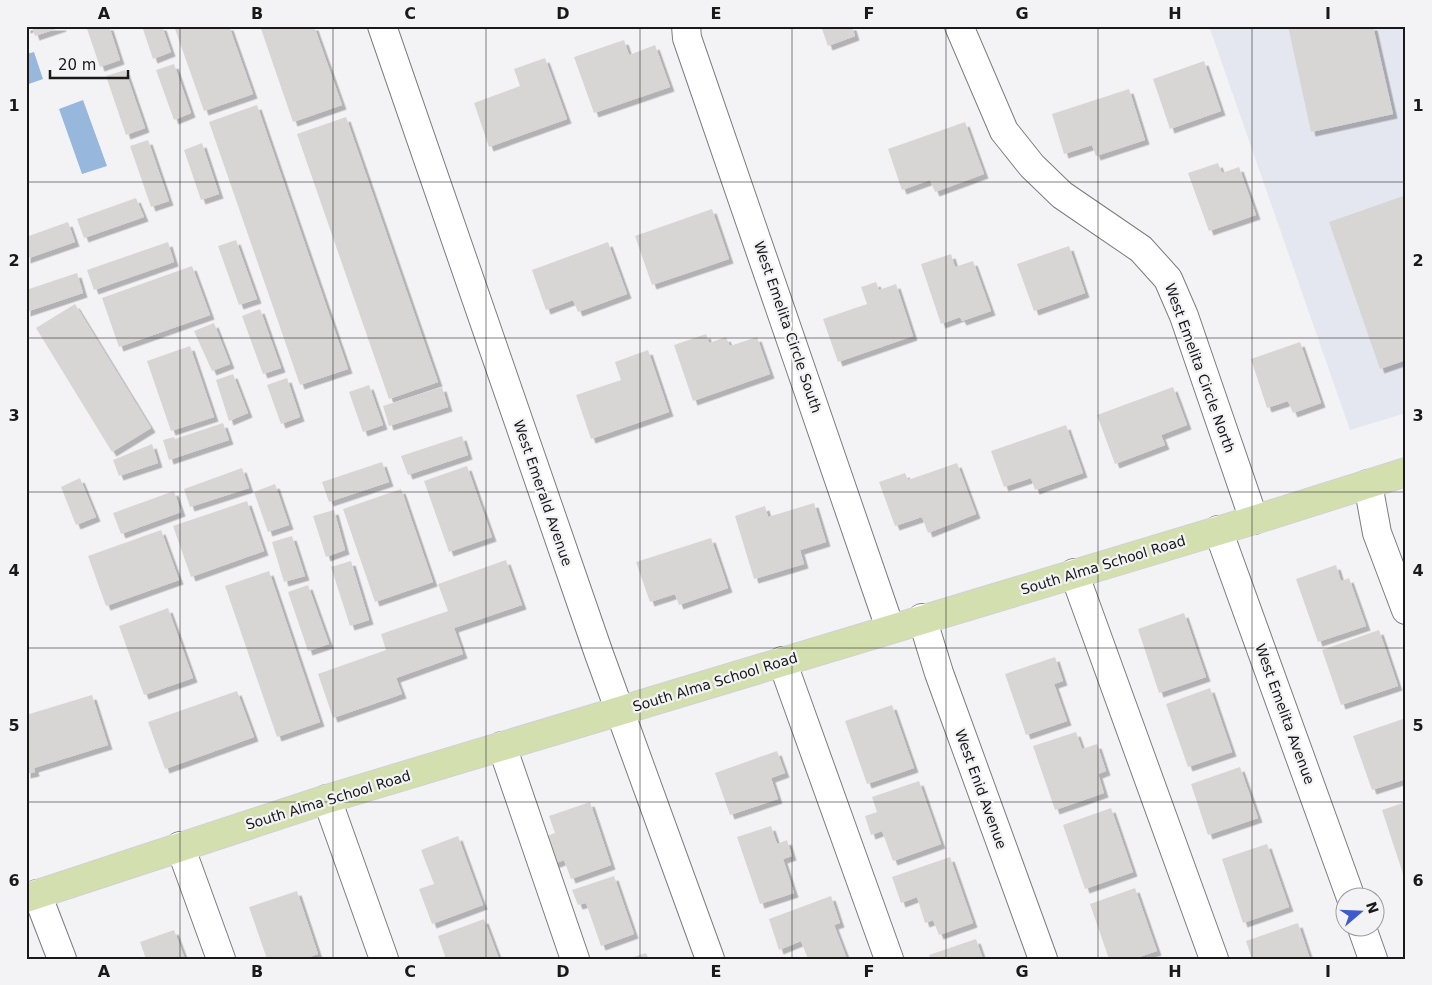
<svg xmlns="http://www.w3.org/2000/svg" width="1432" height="985" font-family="'DejaVu Sans',sans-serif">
<defs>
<filter id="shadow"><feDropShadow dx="4.5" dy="4.5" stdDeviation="0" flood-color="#0004"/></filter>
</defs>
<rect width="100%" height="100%" fill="#f3f3f5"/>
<path fill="#e5e7f0" d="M1209,26H1406V413L1350,430Z"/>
<path fill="#98b7dd" d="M34,52L43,79L26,85V54Z
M83,100L107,166L82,174L59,109Z"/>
<path fill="#d8d6d5" filter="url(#shadow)" d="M26,26H62V27L35,36L32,27L26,29Z
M86,26H109L120,60L100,67Z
M142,26H162L171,52L153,59Z
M174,26H229L253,94L204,111Z
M260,26H314L342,105L293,122Z
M821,26H852L855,36L828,46Z
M1288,26H1373L1393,114L1311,132Z
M624,40L629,55L655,45L670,87L594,113L574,57Z
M545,58L567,119L489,147L474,103L520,86L514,69Z
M1204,61L1221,111L1170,129L1153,79Z
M174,64L191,113L174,120L156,70Z
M125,70L145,128L126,135L106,76Z
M1129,89L1145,140L1096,156L1092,145L1064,154L1052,114Z
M257,105L348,369L300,385L209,122Z
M346,117L438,382L389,399L297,134Z
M965,122L984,174L935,192L930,180L902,190L888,149Z
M148,140L169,201L151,207L130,146Z
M202,143L219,194L201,200L184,150Z
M1218,163L1222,173L1239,167L1256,215L1209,231L1188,173Z
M1406,195V360L1380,369L1329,222Z
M136,198L144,217L84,238L77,219Z
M712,209L729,259L652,285L635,236Z
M68,222L75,242L26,259V237Z
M236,240L257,299L239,305L218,246Z
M168,242L174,262L94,290L87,270Z
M608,242L627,294L578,312L573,300L546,310L532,270Z
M1069,246L1085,293L1034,311L1017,264Z
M951,254L955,267L973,261L991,311L962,321L960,317L941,324L921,264Z
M192,266L210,315L119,347L102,298Z
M77,273L83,293L26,312V290Z
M876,282L879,290L896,284L913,336L838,362L823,319L867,304L861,287Z
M75,304L151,428L112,452L36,328Z
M260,309L281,368L263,374L242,316Z
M214,323L230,364L212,371L194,331Z
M706,334L709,343L726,337L730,346L757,337L770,374L693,401L674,345Z
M1300,342L1321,403L1293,413L1288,401L1267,408L1251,359Z
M190,346L214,417L171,431L147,361Z
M648,350L669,412L591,439L576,395L621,380L615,362Z
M233,374L248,413L229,421L216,380Z
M287,378L300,417L281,424L267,385Z
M369,385L383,425L363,432L349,392Z
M442,387L448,407L389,426L383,406Z
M1173,387L1187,425L1161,435L1165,445L1115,464L1097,415Z
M223,423L229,440L169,460L163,440L174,437L175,439Z
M1066,425L1083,473L1035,490L1031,478L1004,487L991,451Z
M462,436L468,455L408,475L401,456Z
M152,444L158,463L119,476L113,460Z
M382,462L389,482L329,502L322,482Z
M957,463L976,514L928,533L922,517L895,526L879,482L905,473L908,480Z
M467,466L492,537L449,552L424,481Z
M242,468L249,488L190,507L184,489Z
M80,478L96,517L76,525L61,487Z
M275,484L289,525L268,532L254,492Z
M401,489L433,582L375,602L343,509Z
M174,491L181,512L121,534L113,513Z
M247,501L264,551L191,577L173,526Z
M814,503L826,542L800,550L804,564L754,579L735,516L765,506L768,517Z
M334,510L345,550L326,557L313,516Z
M161,530L179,580L106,606L88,556Z
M292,536L305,576L284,582L272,542Z
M711,538L728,588L679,605L675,594L650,602L636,562Z
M506,560L522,605L454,628L463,654L396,678L402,694L333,718L318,674L386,650L381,634L448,611L438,584Z
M351,561L369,620L350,626L331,567Z
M1336,565L1341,581L1349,578L1366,626L1318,642L1296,579Z
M269,571L320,722L277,737L225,586Z
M308,585L329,644L308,651L288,592Z
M168,608L193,678L144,695L119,626Z
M1184,613L1206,677L1159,693L1138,629Z
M1379,630L1398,686L1341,705L1322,650Z
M1055,657L1063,681L1054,684L1067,721L1026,735L1005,674Z
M1210,688L1232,752L1188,767L1166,704Z
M237,691L254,737L165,769L148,722Z
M92,695L108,745L34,768L35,772L26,774V715Z
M892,705L914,768L867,784L845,721Z
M1406,718V779L1372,790L1353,736Z
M1076,732L1082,749L1097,744L1106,771L1098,774L1104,793L1055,810L1033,746Z
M777,751L785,773L771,778L778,799L730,815L715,773Z
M1240,767L1258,818L1208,835L1191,784Z
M919,781L941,844L893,861L882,831L871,835L865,816L877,812L872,797Z
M590,802L611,865L571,879L564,860L548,866L539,839L555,833L549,816Z
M1406,802V873L1403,874L1382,810Z
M1111,808L1133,872L1085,889L1063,825Z
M771,826L777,844L787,840L792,856L783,859L794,893L760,904L737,837Z
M458,836L483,905L432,924L419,889L434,884L421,850Z
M1267,844L1289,907L1243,923L1222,859Z
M950,857L973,923L939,935L933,920L925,923L917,897L901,903L892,877Z
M614,876L634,934L601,946L586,903L578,905L572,890Z
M1135,888L1157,951L1133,959H1109L1090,904Z
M297,891L318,954L304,959H267L249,907Z
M831,896L840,923L834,925L847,959H808L801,941L779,950L769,919Z
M484,919L499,959H446L438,936Z
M1298,923L1310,959H1252L1246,941Z
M174,930L185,959H146L140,942Z
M976,939L983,959H931L929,955Z
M646,953L649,959H630V958Z"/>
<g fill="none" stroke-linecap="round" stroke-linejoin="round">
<g stroke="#7d7d7f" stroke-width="30">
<path id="minor" d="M382,26L599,654L710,959
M686,26L687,38L890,628
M959,26L1004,131L1032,166L1062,195L1141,249L1168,279L1184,316L1254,520
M1368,484L1377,533L1406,610
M1218,530L1351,898
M1074,573L1214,959
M922,618L939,673L1043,959
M782,661L889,959
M502,746L575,959
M327,799L384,959
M180,846L221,959
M37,894L62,959
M1362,928L1373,959"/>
</g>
<g stroke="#d1d1d1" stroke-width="30">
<path id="major" d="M26,898L327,799L1254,520L1406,472"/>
</g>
<use href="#minor" stroke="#fff" stroke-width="28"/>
<use href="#major" stroke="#d4dfaf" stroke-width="28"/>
</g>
<path fill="none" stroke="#19191a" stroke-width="1" stroke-opacity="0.55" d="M180,26V959M333,26V959M486,26V959M640,26V959M792,26V959M946,26V959M1098,26V959M1252,26V959M26,182H1406M26,338H1406M26,492H1406M26,648H1406M26,802H1406"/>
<g text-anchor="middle" stroke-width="4.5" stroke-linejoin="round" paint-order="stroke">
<g font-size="14" fill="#19191a" stroke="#f3f3f5">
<text transform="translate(788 327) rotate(71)" y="5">West Emelita Circle South</text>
<text transform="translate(1200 368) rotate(70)" y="5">West Emelita Circle North</text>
<text transform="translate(543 493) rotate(71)" y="5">West Emerald Avenue</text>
<text transform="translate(1103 565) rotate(-17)" y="5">South Alma School Road</text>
<text transform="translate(715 682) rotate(-17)" y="5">South Alma School Road</text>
<text transform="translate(1285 714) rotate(70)" y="5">West Emelita Avenue</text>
<text transform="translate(981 789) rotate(70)" y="5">West Enid Avenue</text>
<text transform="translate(328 800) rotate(-17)" y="5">South Alma School Road</text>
</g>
</g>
<rect width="1432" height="985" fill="none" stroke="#f3f3f5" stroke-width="55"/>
<g transform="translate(1360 912) rotate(71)"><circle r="24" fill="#f3f3f5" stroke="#9c9c9d"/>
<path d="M0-4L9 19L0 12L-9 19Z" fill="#3d5bcd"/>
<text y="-8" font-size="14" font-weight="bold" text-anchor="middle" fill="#19191a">N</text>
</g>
<path d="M50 70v8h78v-8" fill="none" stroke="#19191a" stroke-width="2.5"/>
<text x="58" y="70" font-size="15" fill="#19191a" stroke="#f3f3f5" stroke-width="4" paint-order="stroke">20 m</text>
<rect x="28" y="28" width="1376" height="930" fill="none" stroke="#19191a" stroke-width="2"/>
<g font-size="16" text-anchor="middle" font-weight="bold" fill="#19191a">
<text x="104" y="19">A</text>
<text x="257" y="19">B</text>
<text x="410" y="19">C</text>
<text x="563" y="19">D</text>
<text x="716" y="19">E</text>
<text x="869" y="19">F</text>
<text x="1022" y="19">G</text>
<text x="1175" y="19">H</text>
<text x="1328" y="19">I</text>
<text x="14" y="111">1</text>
<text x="1418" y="111">1</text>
<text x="14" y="266">2</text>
<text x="1418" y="266">2</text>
<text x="14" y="421">3</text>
<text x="1418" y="421">3</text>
<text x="14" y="576">4</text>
<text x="1418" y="576">4</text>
<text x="14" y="731">5</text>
<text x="1418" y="731">5</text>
<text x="14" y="886">6</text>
<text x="1418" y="886">6</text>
<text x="104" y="977">A</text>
<text x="257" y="977">B</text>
<text x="410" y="977">C</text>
<text x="563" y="977">D</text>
<text x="716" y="977">E</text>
<text x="869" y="977">F</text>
<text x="1022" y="977">G</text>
<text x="1175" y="977">H</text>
<text x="1328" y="977">I</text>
</g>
</svg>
